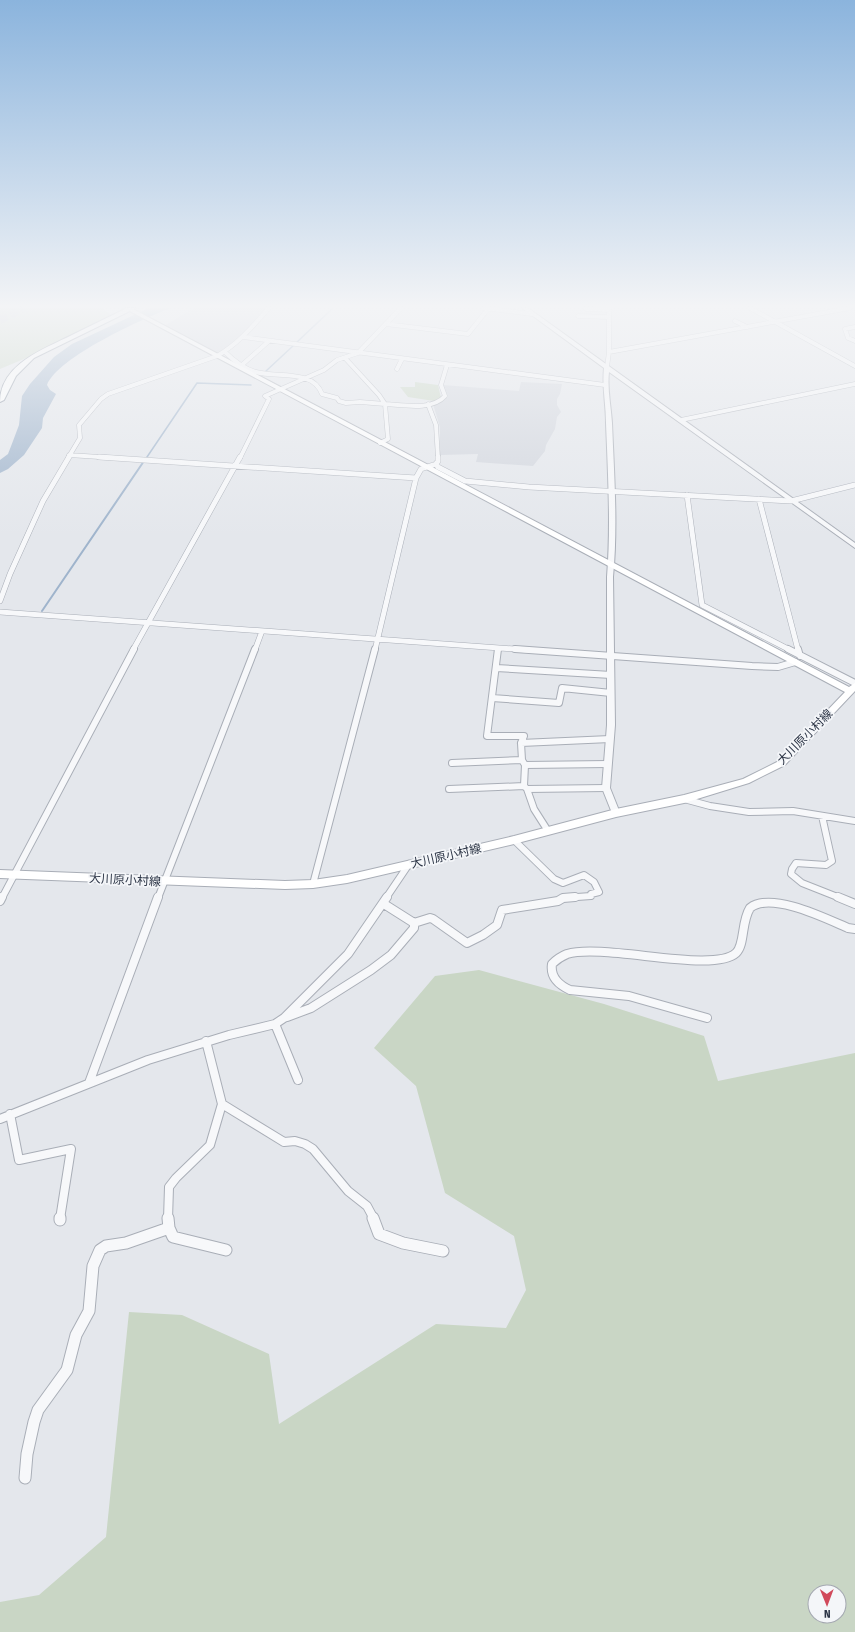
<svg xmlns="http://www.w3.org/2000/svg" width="855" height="1632" font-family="'Fira Sans Condensed','Noto Sans JP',sans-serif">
<rect width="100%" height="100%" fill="#e4e7ec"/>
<path fill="#d2d6de" d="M194,308H267L254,324L219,354L164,326Z
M521,382L562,384L560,394L557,399V405L561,412L557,417L555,429L546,445L545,451L533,466L476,462L478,454L440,455V427L433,404L448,397L443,385L519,391Z"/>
<path fill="#c9d6c5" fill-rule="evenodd" d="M0,308H102L111,315C77,338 38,353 0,369Z
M415,382L438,385L441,398L434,401L408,397L400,387H415Z
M479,970L604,1004L704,1036L718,1081L855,1053V1632H0V1602L39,1595L106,1537L129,1312L182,1315L269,1354L279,1424L436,1324L506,1328L526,1290L514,1236L445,1193L416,1086L374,1048L435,976ZM815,1592H839V1616H815Z"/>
<path fill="#9fb4cc" d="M149,308H171C142,319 58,357 47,385L50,390L56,394L43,418L42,428L24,455L8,469L0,473V460L8,454L13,441L19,425L22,396L30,384L54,357L72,344Z"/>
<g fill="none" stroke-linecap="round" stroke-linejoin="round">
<path stroke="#9fb4cc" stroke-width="1.5" d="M296,343L333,308
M266,371L294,345
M147,457L197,383L251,385"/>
<path stroke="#9fb4cc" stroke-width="2" d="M42,611L144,461"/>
<path stroke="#bfc3cb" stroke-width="8" stroke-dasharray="8 3.5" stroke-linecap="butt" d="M0,320L24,308"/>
<g stroke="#a9aeb7" stroke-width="5">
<path id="minor-far4" d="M484,308L532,314
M750,308L855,366
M586,309L609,310
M578,316L609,317
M735,321L747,327
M386,324L468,334L488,309
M855,327L845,329L848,338L855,341
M243,337L605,385
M225,352C233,360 245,369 256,372C277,378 313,369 322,394L337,398L339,401L346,403L360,402L385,404L388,439L380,443
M609,352L850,308
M345,358L379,395L385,404C403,405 432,411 445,396L441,385L447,365
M243,364L269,341
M607,367L609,352V308
M397,369L402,359
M428,404L436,425L438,458
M681,420L855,384
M69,455L115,458
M68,458L80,438L79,425L101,399L108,394L217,356C238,344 253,326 269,308
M240,458L269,399L265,396L324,370L337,360L358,353L401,308"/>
</g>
<g stroke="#a9aeb7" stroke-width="6">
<path id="minor-far3" d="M99,457L416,478
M436,464L438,461V457
M436,464L438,467L465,481L529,487L791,501L855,485
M687,495L702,605L790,650
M759,499L798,650
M0,601L10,574L43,501L69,457
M0,612L529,650
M133,650L240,457
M255,650L262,631
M375,650L416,478L421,469L436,464
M498,650V648"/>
</g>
<g stroke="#a9aeb7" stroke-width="8">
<path id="minor-far2" d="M498,649L487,736H524L521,743
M515,649L752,666L778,667L795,662
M788,649L855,683
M798,649L800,656
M496,668L611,675
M492,698L559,703L562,688L611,693
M452,763L522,760
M525,765L608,764
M449,789L524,786
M527,789L606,788
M684,799L710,806L749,812L793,811L855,821
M822,816L832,861L826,865L796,863L792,869L791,874L802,883L840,898
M548,831L534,809L527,789L524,786L525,765L522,760L521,743L610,739
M514,840L554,879L563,883L584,875L594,882L599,892L591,894V896L563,898
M313,884L375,649
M2,898L134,649
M158,898L255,649
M386,898L409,864"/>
</g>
<g stroke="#a9aeb7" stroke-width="10">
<path id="minor-far1" d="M838,897L855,904
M0,901L2,897
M414,923L430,918L433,919L467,943L483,935L497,925L502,910L558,901L563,898L575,897
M287,1017L311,1008L371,970L391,955L414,928V923L384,904
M707,1018L629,996L570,990C559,985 550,977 552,964C556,960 562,956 567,954C604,943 713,974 736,953C745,945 741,922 750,908C771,891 827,919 848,928L855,929
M275,1024L298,1080
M206,1041L222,1104L284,1142L295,1141L305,1144L313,1149L348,1191L367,1206L374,1219
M89,1083L158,897
M10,1114L19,1160L71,1149L60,1219
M0,1119L148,1060L229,1035L275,1024L284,1018L348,954L387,897
M168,1219L169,1187L176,1178L210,1145L222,1104"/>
</g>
<g stroke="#a9aeb7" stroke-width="13">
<path id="minor" d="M168,1218L169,1228L173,1237L226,1250
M373,1218L379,1234L403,1243L443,1251
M60,1220V1218
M25,1478L27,1454L34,1422L38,1410L67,1370L76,1335L89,1311L93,1266L100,1250L106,1246L126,1243L169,1228"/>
</g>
<g stroke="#a9aeb7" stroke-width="2">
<path id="tertiary" d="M522,308H528L855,543V548L609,372C607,389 611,406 612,423C614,474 618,526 613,577L615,725L610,788L620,813L616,816L612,813L602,788L607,725V577C611,526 608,474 606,423C606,404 602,388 604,368Z"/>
</g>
<g stroke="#a9aeb7" stroke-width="2">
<path id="secondary" d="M124,308H131L849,687L855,683V691L785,765L749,783L684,803L616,817L514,844L347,883L313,888L285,889L0,878V870L285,881L313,880L347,875L514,836L616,809L684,795L743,779L779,761L845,692Z"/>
</g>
<g stroke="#8b94a3" stroke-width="2">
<path id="trunk" d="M127,308H136L34,358L16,376L4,400L0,402C0,364 44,349 72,335C90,326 109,317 127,308Z"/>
</g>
<use href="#minor-far4" stroke="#f7f8fa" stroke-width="4"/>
<use href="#minor-far3" stroke="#f7f8fa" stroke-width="5"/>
<use href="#minor-far2" stroke="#f7f8fa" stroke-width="6"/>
<use href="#minor-far1" stroke="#f7f8fa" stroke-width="8"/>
<use href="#minor" stroke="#f7f8fa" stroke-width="11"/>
<use href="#tertiary" fill="#f7f8fa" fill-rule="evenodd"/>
<use href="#secondary" fill="#fff" fill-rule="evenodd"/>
<use href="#trunk" fill="#fff" fill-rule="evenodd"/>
</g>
<linearGradient id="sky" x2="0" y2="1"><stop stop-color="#8bb4dd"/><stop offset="0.57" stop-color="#f3f4f6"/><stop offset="1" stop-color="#f3f4f6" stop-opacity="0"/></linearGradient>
<rect width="855" height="537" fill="url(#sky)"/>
<g text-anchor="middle" stroke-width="3.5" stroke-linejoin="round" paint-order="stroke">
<g font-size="12" fill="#2b3445" stroke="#f4f6f9">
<text transform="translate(805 737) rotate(-45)" y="4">大川原小村線</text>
<text transform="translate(446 856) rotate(-13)" y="4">大川原小村線</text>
<text transform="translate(125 880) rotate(3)" y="4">大川原小村線</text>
</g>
</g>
<g transform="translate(827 1604) rotate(179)"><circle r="19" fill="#f4f6f9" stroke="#a4a8b1"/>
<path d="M0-3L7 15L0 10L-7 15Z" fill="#d1495b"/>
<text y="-6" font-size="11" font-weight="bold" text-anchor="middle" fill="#2b3445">N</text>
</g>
</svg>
